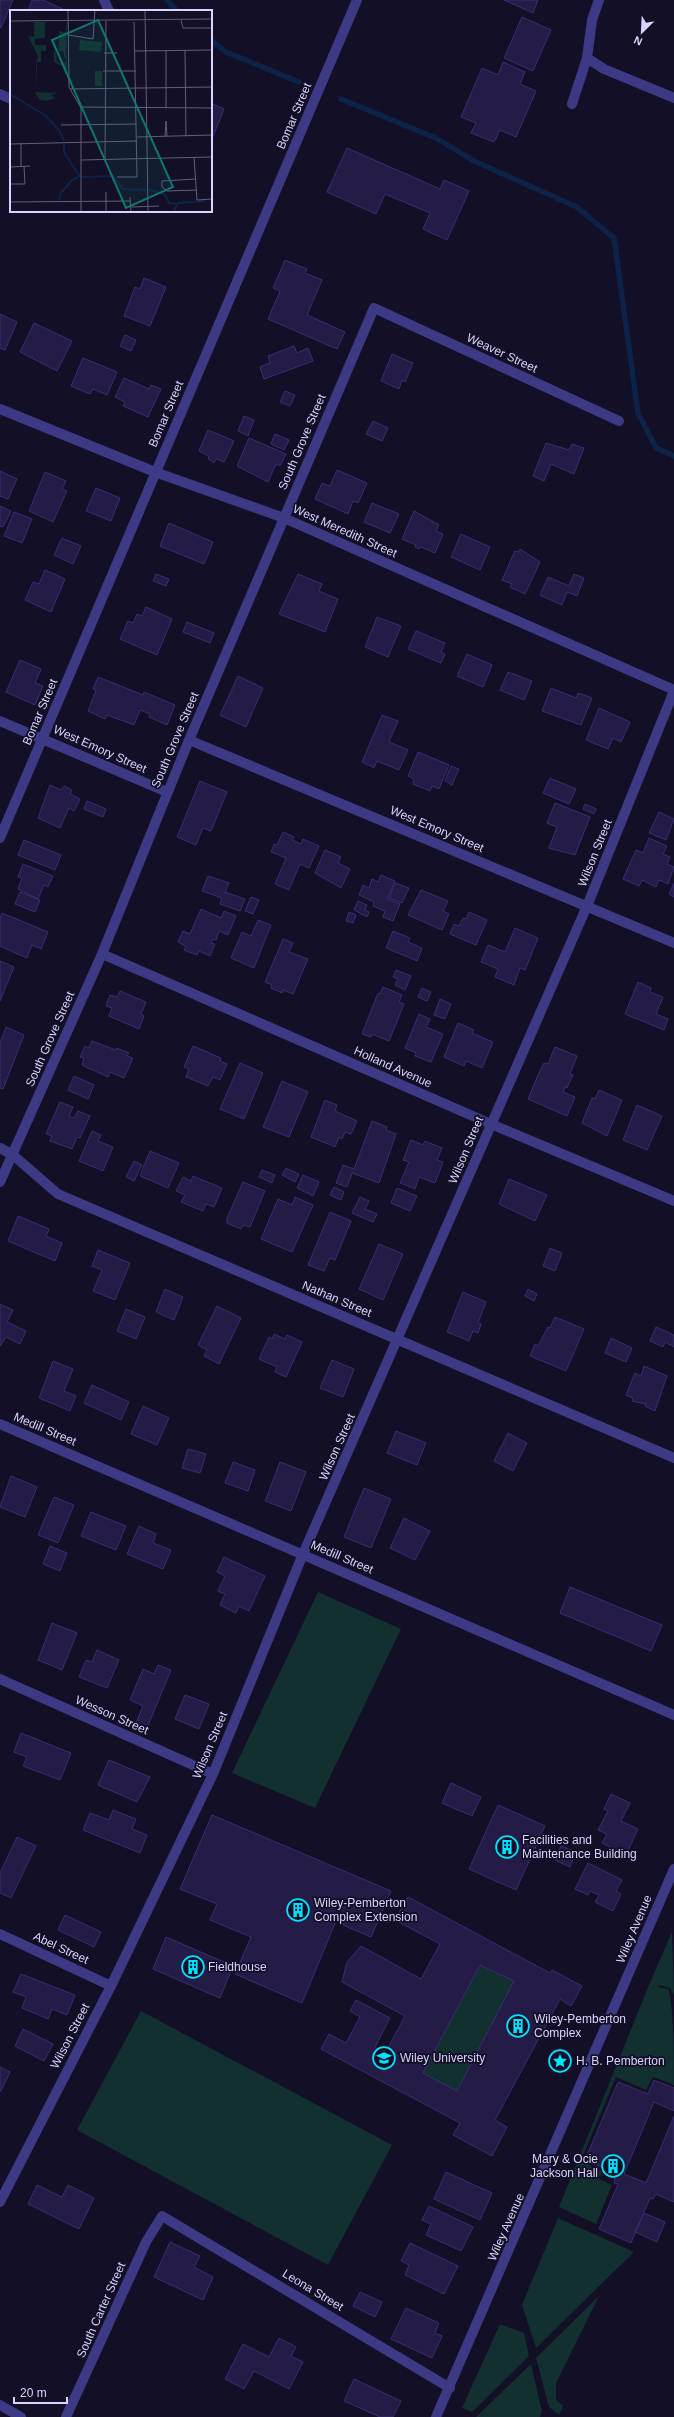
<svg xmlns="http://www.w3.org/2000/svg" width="674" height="2417" font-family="Helvetica,sans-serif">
<rect width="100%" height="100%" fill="#130f26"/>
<path fill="#12302f" d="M318,1592L401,1629L315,1808L232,1773Z
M672,1932L674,1995L670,1988L659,1985V1987L668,1989C674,2001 674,2068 674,2085L653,2077L646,2090L616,2077L581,2160L602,2172L599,2179L612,2185L596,2224L559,2207L649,1985Z
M480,1965L514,1981L457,2091L423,2073Z
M141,2011L392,2145L328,2265L77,2130Z
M558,2218L634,2252L536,2348L522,2305Z
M599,2296L556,2383V2400L563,2406L559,2415L549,2407L536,2358Z
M500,2324L524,2333L529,2356L472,2412L462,2408Z
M531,2364L542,2411L540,2417H476Z"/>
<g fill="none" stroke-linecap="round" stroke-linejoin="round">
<path stroke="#0c2248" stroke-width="5.5" d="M167,0L177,11
M211,40L226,52L299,82
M341,99L438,139L474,161L577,207L614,238L638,413L656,448L674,456"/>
</g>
<path fill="#241b47" stroke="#3b2d73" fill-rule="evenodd" d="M0,0H13L1,28L0,27Z
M32,0H43L67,11H28Z
M504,0H538L533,13Z
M522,17L551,30L533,71L504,58Z
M503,62L525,72L520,84L536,91L516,137L500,130L494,142L471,133L476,123L461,117L482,68L498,75Z
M211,103L224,109L212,139H211Z
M347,148L440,189L444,180L469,191L447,240L423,229L430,213L385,194L376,214L327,192Z
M285,260L307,269L305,273L322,280L307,315L345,332L337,349L268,319L280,291L273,288Z
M144,278L166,287L150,326L124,316L135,287L140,289Z
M0,314L17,322L5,350L0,348Z
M34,323L72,341L57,371L20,352Z
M125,335L136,340L131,351L120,346Z
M294,346L297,353L308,348L313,361L264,379L260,367L270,363L268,356Z
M392,354L413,363L405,382L402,380L399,389L381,381Z
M83,358L117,372L107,395L93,389L90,394L71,386Z
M124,378L149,389L151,385L161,389L148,417L123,406L125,402L115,397Z
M285,391L295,395L290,406L280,402Z
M244,416L254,420L248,436L238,431Z
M373,421L388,428L382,441L366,434Z
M208,430L234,441L224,462L216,459L214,463L208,459L209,456L199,451Z
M275,434L289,440L284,450L271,444Z
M249,438L286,454L280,466L276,464L268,482L237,466Z
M546,443L569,450L572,444L584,448L574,474L551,464L544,481L533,476Z
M337,470L367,483L358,503L353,501L348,514L315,499L322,483L330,486Z
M0,471L17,479L8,499L0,496Z
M45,472L66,481L62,489L67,491L53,522L29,511Z
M96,488L120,498L111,521L86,511Z
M372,503L399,514L390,533L364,522Z
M0,506L11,511L3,527L0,526Z
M414,511L439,525L436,531L443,534L435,553L421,547L419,549L415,547L416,545L402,539Z
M14,512L32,519L22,543L4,536Z
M169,523L213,542L204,564L160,546Z
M461,534L490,547L480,570L451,557Z
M62,538L81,546L73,564L54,555Z
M520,549L540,562L525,594L510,587L512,584L502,580L515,551L518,552Z
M45,570L65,579L51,612L25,600L33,582L39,584Z
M156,574L169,579L166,586L153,581Z
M298,574L322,584L319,591L338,599L325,632L279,614Z
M574,574L584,578L577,596L567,592L562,605L540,595L548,577L569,586Z
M146,607L172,619L157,655L120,639L128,621L133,623L137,614L142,616Z
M377,617L401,626L388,657L365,647Z
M187,622L214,633L210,643L183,632Z
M416,631L445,643L441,652L445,654L441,663L408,649Z
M467,654L492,665L483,687L457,676Z
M20,660L41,669L35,683L43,686L35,705L6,692Z
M508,672L532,681L524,700L500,690Z
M238,676L263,688L246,727L220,715Z
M98,677L143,695L144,692L175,705L167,725L149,717L150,714L140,710L134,725L107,715L105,719L88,711L96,690L93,689Z
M551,688L576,698L578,693L592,698L581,725L542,711Z
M599,708L630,722L621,742L613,738L608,749L586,740Z
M382,715L398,721L389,742L408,750L399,770L377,761L374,768L362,762Z
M418,752L449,765L439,789L432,786L430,791L413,784L414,779L408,776Z
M451,766L459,769L452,785L445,781Z
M550,778L576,789L569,804L543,793Z
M200,781L227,792L211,831L203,828L196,845L177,837Z
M50,785L61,790L64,786L72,790L70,794L80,799L74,811L69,808L60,828L38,818Z
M87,801L106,809L103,817L84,809Z
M555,803L590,817L575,855L549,848L557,827L547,823Z
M585,804L596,809L594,814L583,809Z
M659,812L674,819L666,840L649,833Z
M283,832L294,837L292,840L301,844L303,839L319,846L309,868L300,864L289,890L275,884L286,858L271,852L274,844L277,845Z
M649,838L667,846L663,854L670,857L667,864L674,867L668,884L659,880L656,887L642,880L639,886L623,879L636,850L643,853Z
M24,840L61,855L55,870L18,855Z
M325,850L341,857L338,863L350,869L341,888L315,873Z
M23,864L53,876L48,887L44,885L38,899L18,889L22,878L18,877Z
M381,875L395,881L387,899L400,904L393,921L383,917L385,911L373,906L374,902L359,895L363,885L369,888L372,879L378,882Z
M208,876L229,883L225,892L245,899L240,911L220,904L222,898L202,891Z
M395,883L409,888L402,903L389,898Z
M674,883V897L669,894Z
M421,890L448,901L443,911L449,914L442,930L408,915Z
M20,892L40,900L35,912L15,904Z
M251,897L259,900L253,914L245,911Z
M358,901L367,905L365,910L369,912L367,917L354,910Z
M201,909L221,918L224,911L236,916L228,935L219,931L216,940L213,939L211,943L215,944L210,956L199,951L197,955L184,950L186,946L178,942L183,931L190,934Z
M349,912L356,915L353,923L346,921Z
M469,912L487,920L476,945L450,934L454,924L459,926L463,918L466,919Z
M2,913L48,932L41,949L32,945L27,958L0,946V919Z
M258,920L271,925L254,968L231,958L242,932L251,936Z
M515,928L538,938L525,970L520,968L514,985L495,977L498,969L481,962L488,945L505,952Z
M393,931L410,938L408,942L422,948L417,961L386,948Z
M283,939L293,943L289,952L308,959L293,994L283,990L282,993L271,988L272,985L265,982Z
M0,961L14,967L0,1001Z
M396,970L411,976L405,990L395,985L398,979L393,977Z
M638,982L651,988L650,992L663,997L656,1014L668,1019L664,1030L625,1014Z
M383,987L402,995L399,1002L404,1004L389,1041L372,1034L371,1037L362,1034L378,993L380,994Z
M422,988L431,992L427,1001L418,997Z
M120,991L146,1002L141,1014L144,1016L139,1029L109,1016L112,1008L106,1006L110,995L117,997Z
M440,999L451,1004L445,1019L434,1015Z
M419,1014L430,1019L426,1027L443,1034L431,1062L415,1056L416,1053L405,1048Z
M458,1023L474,1030L472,1033L493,1042L482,1068L466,1061L464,1066L444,1057Z
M6,1027L24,1035L3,1089L0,1088V1043Z
M92,1041L116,1050L117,1048L129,1053L127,1056L133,1058L124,1078L110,1072L108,1077L82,1065L84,1058L80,1057L85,1046L89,1048Z
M193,1046L221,1058L220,1061L227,1064L220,1080L213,1077L208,1086L186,1077L189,1069L184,1067Z
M555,1047L577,1056L570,1074L573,1075L567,1088L565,1087L563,1092L575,1097L567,1116L528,1099L538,1075L544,1063L548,1064Z
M240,1063L263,1073L244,1119L220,1109Z
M74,1076L94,1085L88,1099L68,1090Z
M282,1081L308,1092L289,1137L263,1127Z
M599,1090L622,1100L607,1136L582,1123L592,1098L595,1099Z
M325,1100L337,1105L335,1111L357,1121L351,1134L345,1132L342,1139L339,1137L335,1147L311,1137Z
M60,1102L73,1107L69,1116L74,1118L78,1111L90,1116L80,1138L77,1137L72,1149L50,1141L52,1136L46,1134Z
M637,1105L662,1116L647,1150L623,1140Z
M372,1121L387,1127L386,1130L396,1134L379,1183L352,1173L347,1187L336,1183L343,1165L354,1169Z
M92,1131L101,1135L98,1141L113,1147L103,1171L79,1161Z
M411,1140L423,1145L425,1141L442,1148L437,1160L443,1162L435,1183L419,1177L415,1189L400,1183L409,1162L403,1160Z
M150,1151L179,1163L168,1188L140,1176Z
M134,1161L142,1165L134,1181L126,1177Z
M286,1168L299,1174L295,1182L282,1175Z
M262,1170L275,1175L272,1183L259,1177Z
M303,1175L319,1182L313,1196L297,1188Z
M193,1176L222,1188L214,1207L206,1204L203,1211L181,1202L185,1195L176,1191L183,1177L191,1181Z
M509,1179L547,1195L535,1221L499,1204Z
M243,1182L265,1191L250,1227L243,1225L241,1229L227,1223V1218Z
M334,1187L344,1192L341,1200L330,1195Z
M397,1188L417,1196L410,1211L391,1203Z
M295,1197L313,1205L292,1252L261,1239L278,1199L292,1205Z
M360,1197L369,1201L365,1209L377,1214L373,1222L352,1213Z
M330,1212L351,1221L335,1260L330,1258L324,1271L308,1265Z
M18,1216L49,1229L46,1236L62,1243L55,1261L8,1241Z
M379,1244L403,1254L383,1300L359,1289Z
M550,1248L562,1253L555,1271L543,1266Z
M98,1250L130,1263L115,1300L93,1291L102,1270L92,1266Z
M165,1289L183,1297L174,1320L156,1312Z
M528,1289L537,1294L534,1301L525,1296Z
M463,1292L486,1302L478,1323L481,1324L478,1333L473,1331L469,1341L447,1332Z
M0,1304L13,1310L7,1322L26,1331L20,1344L6,1337L0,1346Z
M217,1306L241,1318L219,1364L204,1356L207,1350L198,1345Z
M126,1309L145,1317L136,1339L117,1331Z
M555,1317L584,1329L566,1371L530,1356L535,1344L538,1346L548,1327L550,1328Z
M656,1327L674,1335V1347L665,1342L663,1347L650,1341Z
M274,1334L285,1339L287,1335L302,1342L286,1377L275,1372L277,1367L259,1359L269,1337L272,1339Z
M611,1338L632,1348L626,1362L605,1353Z
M332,1360L354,1369L343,1397L320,1388Z
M53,1361L73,1369L64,1391L76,1396L70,1411L39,1398Z
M644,1366L667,1376L655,1411L645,1406L646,1404L632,1401L633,1398L626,1395L635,1373L641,1376Z
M92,1385L129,1402L121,1420L84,1403Z
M143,1406L169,1418L157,1445L131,1434Z
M396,1431L426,1443L417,1465L387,1453Z
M508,1433L527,1443L513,1471L494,1461Z
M188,1449L206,1454L200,1473L182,1468Z
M233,1462L255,1470L248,1491L225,1483Z
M280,1462L306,1472L291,1511L265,1501Z
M11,1476L37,1487L25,1517L0,1507Z
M364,1488L391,1499L371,1548L344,1537Z
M54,1497L74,1505L58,1543L38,1535Z
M91,1512L126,1526L116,1550L81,1536Z
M404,1518L430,1531L415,1560L390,1548Z
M139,1526L156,1534L153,1543L171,1550L163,1569L127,1554Z
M50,1546L67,1553L60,1571L43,1564Z
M224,1557L265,1576L249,1611L239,1606L236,1613L220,1605L225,1594L218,1591L225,1576L217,1572Z
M570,1587L662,1625L651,1651L560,1613Z
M52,1623L77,1633L62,1670L38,1660Z
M97,1650L119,1660L107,1688L79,1677L86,1660L92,1662Z
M158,1665L171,1670L147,1728L136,1723L143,1706L130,1700L143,1669L154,1674Z
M185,1695L209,1704L199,1729L175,1719Z
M21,1733L71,1753L60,1780L23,1766L27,1757L14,1752Z
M109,1760L150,1777L137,1802L98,1785Z
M451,1783L481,1797L472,1816L442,1803Z
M611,1794L630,1803L621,1821L638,1829L626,1855L602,1843L607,1834L598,1830L608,1811L604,1809Z
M498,1805L545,1826L516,1890L469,1869Z
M113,1810L136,1819L132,1829L147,1835L140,1853L83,1830L90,1813L109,1820Z
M212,1815L391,1891L371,1937L343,1925L346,1919L338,1916L302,2003L235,1974L251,1937L210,1920L217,1904L180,1889Z
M17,1837L36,1846L11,1898L0,1893V1873Z
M561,1846L576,1852L570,1867L555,1860Z
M588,1863L622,1880L616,1891L621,1894L613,1911L595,1902L599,1895L590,1891L588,1895L575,1889Z
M408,1897L550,1973L552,1970L582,1986L571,2006L560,1999L495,2120L507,2127L492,2156L453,2135L460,2123L321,2049L329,2034L346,2043L360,2017L350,2011L356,2000L390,2018L375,2047L385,2053L405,2016L342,1982L347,1962L361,1946L421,1979L440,1944L395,1920ZM480,1965L514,1981L457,2091L423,2073Z
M65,1915L101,1932L94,1947L58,1930Z
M166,1937L233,1966L220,1998L153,1969Z
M21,1974L75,1995L67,2015L52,2009L48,2019L22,2008L26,1997L13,1992Z
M23,2029L53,2044L44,2061L15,2046Z
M0,2067L10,2072L1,2091H0Z
M654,2080L674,2088V2111L654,2102L624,2174L646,2183L674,2116V2202L656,2194L653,2199L650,2198L631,2243L599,2229L618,2184L614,2183L615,2178L609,2176L611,2171L585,2160L618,2082L648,2094Z
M446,2172L492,2193L480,2220L434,2199Z
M37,2185L62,2197L68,2185L94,2198L79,2229L28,2204Z
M429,2206L473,2227L461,2251L426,2235L431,2224L422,2220Z
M644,2213L665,2222L657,2242L635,2232Z
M170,2242L200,2256L194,2267L213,2277L203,2300L154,2277Z
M410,2243L458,2266L444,2294L405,2275L409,2265L401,2261Z
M360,2292L382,2302L375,2317L353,2306Z
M406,2308L439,2323L435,2333L442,2336L432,2358L391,2339Z
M279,2338L296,2347L291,2356L303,2362L289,2389L254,2371L244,2389L225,2379L243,2344L269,2357Z
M354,2379L401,2401L393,2417H380L344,2401Z"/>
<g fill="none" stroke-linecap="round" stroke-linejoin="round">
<path stroke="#3d3a85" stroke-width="10" d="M104,0L109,11
M587,58L604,69L674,98
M0,94L11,99
M572,104L587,58L592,20L599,0
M0,409L155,472L284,518L674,690
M0,721L167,792
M189,740L674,943
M0,838L357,0
M102,954L491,1124L674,1201
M0,1148L13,1155L58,1194L674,1458
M0,1182L102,954L189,740L374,308L619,421
M0,1424L674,1715
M0,1679L213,1774
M0,1934L111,1986
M0,2202L111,1986L213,1774L303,1554L587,906L674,691
M0,2405L21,2417
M66,2417L146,2242L162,2216L450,2388
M436,2417L674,1869"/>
</g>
<defs>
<g id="building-ring" transform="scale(1.15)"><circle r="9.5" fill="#130f26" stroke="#00e5ff" stroke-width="1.5"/><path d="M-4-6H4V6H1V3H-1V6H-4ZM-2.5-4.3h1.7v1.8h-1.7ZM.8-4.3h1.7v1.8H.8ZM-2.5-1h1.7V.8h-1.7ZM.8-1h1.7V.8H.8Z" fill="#00e5ff"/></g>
<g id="university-ring" transform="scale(1.15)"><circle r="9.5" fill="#130f26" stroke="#00e5ff" stroke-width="1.5"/><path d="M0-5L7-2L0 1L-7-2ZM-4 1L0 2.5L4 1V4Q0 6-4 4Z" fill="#00e5ff"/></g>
<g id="sight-ring" transform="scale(1.15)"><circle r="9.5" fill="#130f26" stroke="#00e5ff" stroke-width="1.5"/><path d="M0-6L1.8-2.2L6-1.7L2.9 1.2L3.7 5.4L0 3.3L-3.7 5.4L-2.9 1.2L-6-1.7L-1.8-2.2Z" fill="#00e5ff"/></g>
</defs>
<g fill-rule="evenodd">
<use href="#building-ring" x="507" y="1847"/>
<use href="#building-ring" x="298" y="1910"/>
<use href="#building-ring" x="193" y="1967"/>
<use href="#building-ring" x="518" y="2026"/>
<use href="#university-ring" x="384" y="2058"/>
<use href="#sight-ring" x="560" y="2061"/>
<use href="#building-ring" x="613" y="2166"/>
</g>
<g text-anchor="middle" stroke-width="3.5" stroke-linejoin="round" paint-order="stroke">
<g font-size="12" fill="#d9d4ff" stroke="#130f26">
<text transform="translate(294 116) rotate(-67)" y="4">Bomar Street</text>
<text transform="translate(502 353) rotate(25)" y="4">Weaver Street</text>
<text transform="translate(166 414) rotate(-67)" y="4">Bomar Street</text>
<text transform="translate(302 442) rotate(-67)" y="4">South Grove Street</text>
<text transform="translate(345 531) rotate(24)" y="4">West Meredith Street</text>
<text transform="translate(40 712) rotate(-67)" y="4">Bomar Street</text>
<text transform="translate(175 740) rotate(-67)" y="4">South Grove Street</text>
<text transform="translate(100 749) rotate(24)" y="4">West Emory Street</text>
<text transform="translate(437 829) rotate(23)" y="4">West Emory Street</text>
<text transform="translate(595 853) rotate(-68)" y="4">Wilson Street</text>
<text transform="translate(50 1039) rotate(-66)" y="4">South Grove Street</text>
<text transform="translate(393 1067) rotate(24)" y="4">Holland Avenue</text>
<text transform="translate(466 1150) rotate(-67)" y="4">Wilson Street</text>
<text transform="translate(337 1299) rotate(23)" y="4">Nathan Street</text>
<text transform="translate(45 1429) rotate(23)" y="4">Medill Street</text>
<text transform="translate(337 1447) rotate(-66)" y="4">Wilson Street</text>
<text transform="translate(342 1557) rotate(23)" y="4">Medill Street</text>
<text transform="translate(112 1715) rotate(24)" y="4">Wesson Street</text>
<text transform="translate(210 1745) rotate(-67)" y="4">Wilson Street</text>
<text transform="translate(634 1929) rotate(-67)" y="4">Wiley Avenue</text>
<text transform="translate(61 1948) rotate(25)" y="4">Abel Street</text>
<text transform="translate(70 2036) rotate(-63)" y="4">Wilson Street</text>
<text transform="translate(506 2227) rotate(-66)" y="4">Wiley Avenue</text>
<text transform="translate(313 2290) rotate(31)" y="4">Leona Street</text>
<text transform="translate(101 2310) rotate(-66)" y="4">South Carter Street</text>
</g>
<g font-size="12" fill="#d9d4ff" stroke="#130f26" text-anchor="start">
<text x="522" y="1844">Facilities and<tspan x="522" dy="14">Maintenance Building</tspan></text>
<text x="314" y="1907">Wiley-Pemberton<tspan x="314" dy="14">Complex Extension</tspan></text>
<text x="208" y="1971">Fieldhouse</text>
<text x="534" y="2023">Wiley-Pemberton<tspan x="534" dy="14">Complex</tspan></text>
<text x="400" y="2062">Wiley University</text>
<text x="576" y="2065">H. B. Pemberton</text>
<text x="598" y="2163" text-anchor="end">Mary &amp; Ocie<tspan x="598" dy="14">Jackson Hall</tspan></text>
</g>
</g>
<g transform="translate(10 10)">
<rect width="202" height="202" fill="#130f26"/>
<path d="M24,12H35V28L25,29V35H36V41H31V52H34H27L26,82L48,83L41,85L45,88L37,91L30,90L25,83H26V55L28,46L18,26L24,27V20L27,22L24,19ZM57,12L56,41H49V21L55,22ZM70,30L92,32L91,42L69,40ZM46,41L47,52L50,53L56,52L53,41H56L57,63L56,65L52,56L44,52V42ZM85,61H92V76H85Z" fill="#12302f"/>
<path fill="none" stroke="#0c2248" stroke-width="2" d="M0,84L36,106L49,120L54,131M54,134V142L70,167M73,167L103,166L113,179L136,180M139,180L155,184L159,193L166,194M49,190L50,184L62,170L68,167M163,202L168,193L196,191"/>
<path fill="none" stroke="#625e7d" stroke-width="1" d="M58,0L59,77L71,98V202M135,0L138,202M171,10L173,18H202M0,11L202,9M58,25L83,29L85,0M156,40V98M175,40L176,126M125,41L202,40M94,43H107M93,61H126M60,79L202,77M70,97L202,98M51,115L126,114M155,126L156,111L157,126M127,127L202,125M11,133V156M0,134L127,131M184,147L187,190L202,189M71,150L202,147M95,150L96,11M0,157L20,156M107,167H127L124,12M186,169L152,171V177L157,181L187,180M0,174H15L14,156M96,182V202M120,187L121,202M0,192L120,191M121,197L149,196"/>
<path fill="#0f766e" fill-opacity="0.15" stroke="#0f766e" stroke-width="2" d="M88,10L163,177L116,198L42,30Z"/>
<rect width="202" height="202" fill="none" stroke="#d9d4ff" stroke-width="2"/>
</g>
<g transform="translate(642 32) rotate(204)" stroke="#130f26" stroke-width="3" paint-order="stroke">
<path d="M0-3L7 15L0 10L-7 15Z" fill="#d9d4ff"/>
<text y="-6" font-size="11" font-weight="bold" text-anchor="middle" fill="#d9d4ff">N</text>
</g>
<path d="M14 2397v6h53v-6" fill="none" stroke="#d9d4ff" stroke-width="2"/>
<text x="20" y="2397" font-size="12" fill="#d9d4ff" stroke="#130f26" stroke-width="3" paint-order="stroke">20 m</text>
</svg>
